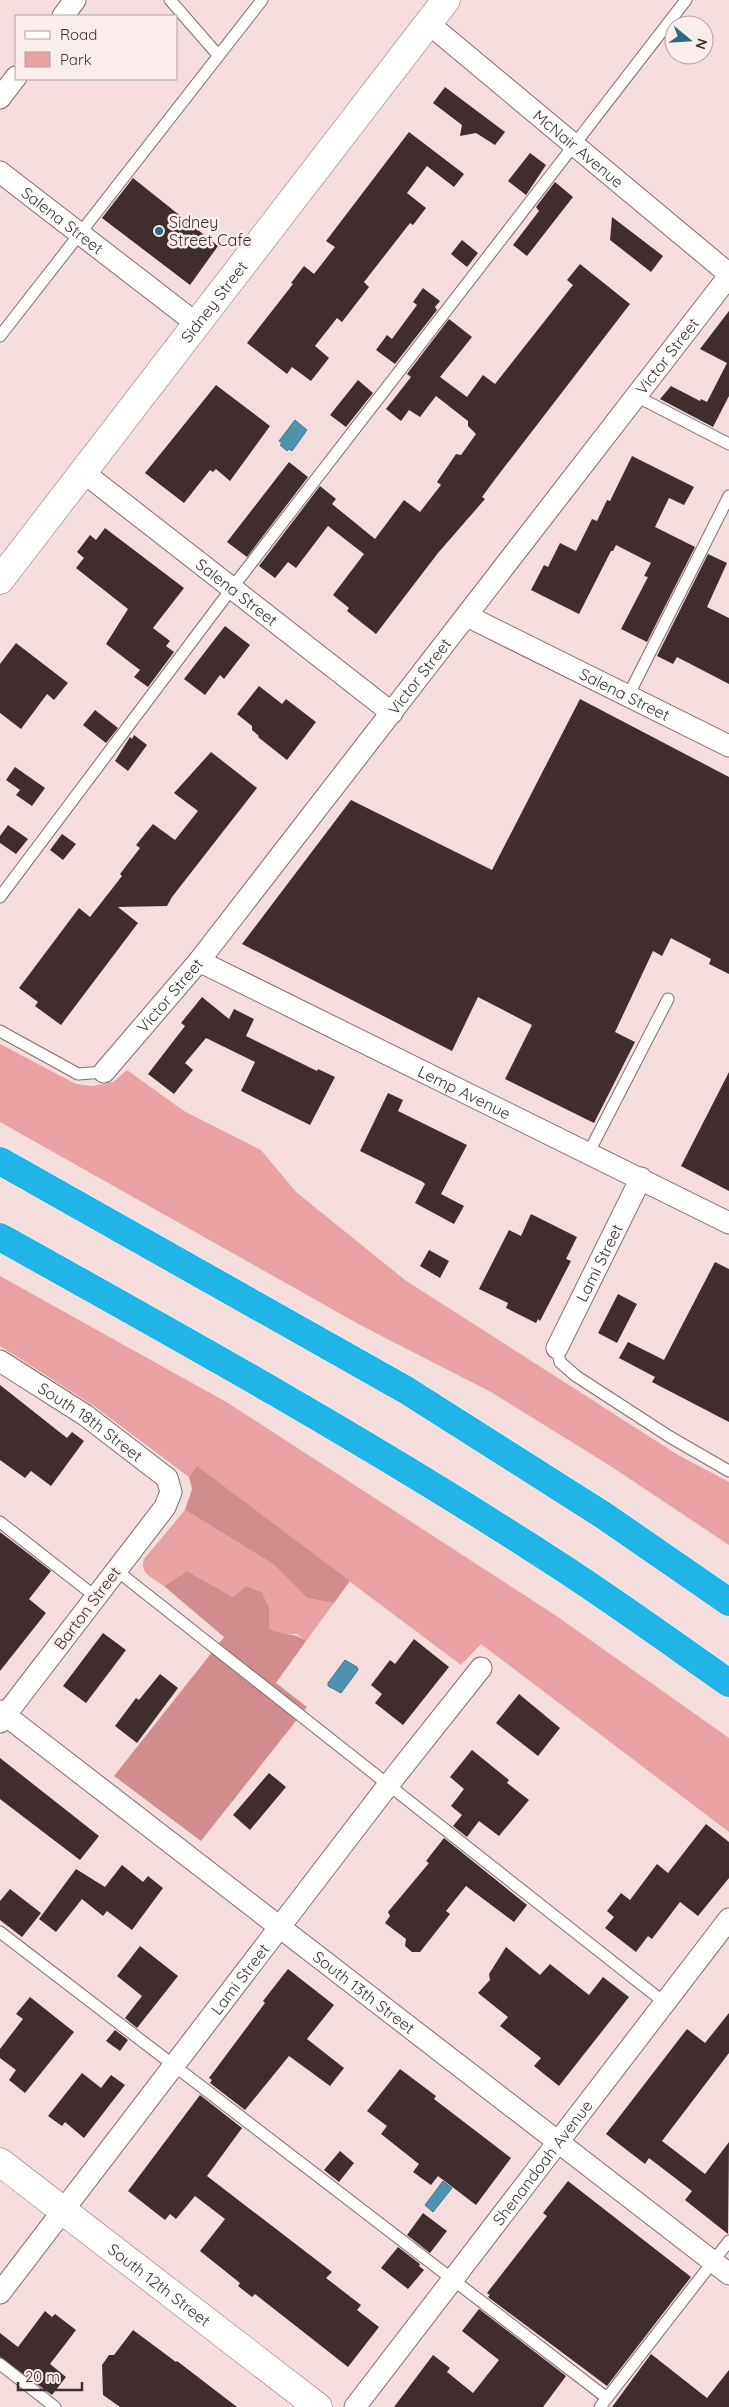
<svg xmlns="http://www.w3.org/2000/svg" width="729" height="2407" font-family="Quicksand,sans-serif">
<rect width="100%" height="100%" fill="#f6dddd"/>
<path fill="#e8a2a3" d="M0,1044L76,1084L93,1086L113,1082L127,1070L184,1111L261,1150L296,1192L405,1280L678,1455L729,1482V1545L612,1467L491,1392L362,1326L0,1122Z
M0,1276L228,1403L555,1615L729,1738V1832L481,1644L461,1665L197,1467L189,1477L94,1406L0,1346Z
M185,1510L273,1564L307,1598L334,1603L306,1641L297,1634H279L269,1628V1607L262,1592L246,1586L233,1597L187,1571L164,1586C153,1578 139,1574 144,1559Z"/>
<path fill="#d18d8e" d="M197,1466L350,1581L334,1603L307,1598L273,1564L185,1510L192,1489L189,1477Z
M187,1571L233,1597L246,1586L262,1592L269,1607V1628C284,1637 292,1631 306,1641L276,1683L307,1707L201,1841L114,1776L224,1637L164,1586Z"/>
<path fill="#4d93b1" stroke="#47758a" d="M295,420L307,430L292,451L289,449L287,451L280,445L282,443L279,441Z
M345,1660L357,1667L358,1670L341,1693L328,1686V1683Z
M443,2181L452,2188L433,2212L425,2205Z"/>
<path fill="#402d2d" d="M445,87L505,132L495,145L476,133L460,136L462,125L433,103Z
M409,132L464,174L454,187L427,166L407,193L426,208L413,225L410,223L364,282L369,287L342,322L337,318L315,346L329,358L311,381L292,367L287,374L247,343L293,284L291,283L304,266L314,274L335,247L326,241Z
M530,153L546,165L526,195L508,181Z
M133,178L218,246L190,285L102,218Z
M555,182L573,197L527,256L513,245L539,211L536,207Z
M612,217L663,256L651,272L610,240Z
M462,240L478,253L467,267L451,254Z
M580,264L630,304L496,478L482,497L485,499L438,553L376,634L347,611L349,608L333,595L364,554L328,526L296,568L288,562L275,578L259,566L320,486L336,499L332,504L375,539L404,500L420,512L441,485L437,482L456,454L461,455L476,434L468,426V421L436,396L420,417L409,410L401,421L386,409L411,377L407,374L449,319L472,337L440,377L467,397L483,375L495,384L573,285L567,280Z
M423,288L440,301L435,307L437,310L395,364L376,350L387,335L392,339L417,305L413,302Z
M729,311V396L713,427L660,399L671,386L700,401L701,399L707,402L727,363L700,349Z
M358,380L373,393L346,427L330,415Z
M216,385L270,426L230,481L216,469L213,472L210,470L184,503L145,473Z
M632,456L694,487L684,505L669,498L655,527L695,547L647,642L621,629L648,577L644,576L651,563L616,545L613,551H611L579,614L531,590L544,565L548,567L560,543L576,551L592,519L597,521L607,500L610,501Z
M289,462L308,477L247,557L227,542Z
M105,528L184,588L153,628L170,641L166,646L174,652L148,687L134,677L140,670L106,644L128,609L76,568L84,558L77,552L90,535L96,540Z
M708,554L727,563L707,607L729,618V684L677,657L673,664L657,656Z
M225,626L250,645L224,679L220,675L205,695L184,679Z
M16,643L68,683L54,700L47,694L21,729L0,713V664Z
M259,686L282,704L286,699L316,722L287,760L258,737L259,736L252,730V726L237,714Z
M580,699L729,777V974L709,964L711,959L671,938L662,956L653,951L615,1032L635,1042L594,1123L505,1079L532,1025L478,997L452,1051L242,944L351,800L492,870Z
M95,710L118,728L106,743L83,725Z
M134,735L147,745L128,771L115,761L130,737L132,739Z
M211,752L257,788L172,897L167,906L118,907L138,923L61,1025L35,1006L38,1002L19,988L79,908L90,917L122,876L120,874L140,848L136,845L153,824L175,840L198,811L174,793Z
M15,767L45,788L32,806L16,795L20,790L6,780Z
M8,825L28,839L16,854L0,843V836Z
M62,834L76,844L63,860L50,850Z
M202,997L229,1019L234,1009L254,1019L246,1036L317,1071L318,1069L335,1077L310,1125L241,1091L255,1062L206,1038L185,1063L193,1070L174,1094L148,1074L185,1026L181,1023Z
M729,1072V1191L681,1166Z
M388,1093L403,1100L398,1111L467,1145L441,1194L464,1206L454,1224L415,1203L425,1184L423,1182L360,1151Z
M531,1214L577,1237L566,1259L571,1261L540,1321L538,1319L536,1323L506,1308L508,1303L479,1289L509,1230L521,1236Z
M429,1250L449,1261L440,1278L420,1266Z
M715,1262L729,1269V1422L652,1382L655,1377L619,1358L628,1342L664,1360Z
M618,1294L637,1304L617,1343L598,1333Z
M0,1385L67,1438L72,1432L84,1441L51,1486L31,1471L25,1478L0,1460Z
M0,1532L51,1571L29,1599L46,1613L0,1671Z
M103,1633L126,1650L86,1703L63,1686Z
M414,1639L449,1667L403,1725L375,1703L382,1694L371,1685L390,1660L395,1664Z
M160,1674L178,1688L137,1743L115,1726L136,1698L139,1700Z
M519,1694L560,1728L538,1756L496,1723Z
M472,1750L509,1780L507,1783L529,1800L499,1836L479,1821L467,1837L453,1826L462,1815L451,1806L464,1789L450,1777Z
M0,1758L99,1836L80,1860L0,1799Z
M269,1773L286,1787L250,1830L233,1815Z
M706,1824L729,1842V1878L698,1916L680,1902L652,1939L648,1936L636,1952L605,1928L614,1917L607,1911L621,1893L630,1900L657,1864L668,1873Z
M444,1838L527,1905L514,1922L466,1886L446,1911L450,1914L420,1952H412L405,1946L406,1939L385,1923L390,1916L388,1912L429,1863L426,1861Z
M122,1865L143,1882L148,1876L163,1888L132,1930L107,1911L103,1916L82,1899L56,1932L39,1919L76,1869L105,1887Z
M10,1889L41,1913L22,1937L0,1920V1901Z
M140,1946L178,1976L137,2028L125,2018L142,1996L117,1976Z
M506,1947L540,1975L550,1964L589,1995L603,1977L629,1997L559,2086L534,2066L541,2058L500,2026L508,2017L478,1993L490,1980L489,1974Z
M288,1969L334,2005L307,2039L344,2068L330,2086L289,2056L245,2110L210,2083L212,2080L209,2078L265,2003L263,2001Z
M30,1997L74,2032L25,2093L9,2080L16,2070L0,2058V2049L23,2019L16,2014Z
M729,2013V2053L662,2141L705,2174L729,2142L728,2234L685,2200L692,2191L649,2158L645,2164L606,2134L687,2029L705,2043Z
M115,2030L128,2040L120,2051L106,2041Z
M400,2069L436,2096L434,2099L511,2158L476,2205L438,2176L431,2185L413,2172L419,2164L381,2134L387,2126L367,2111Z
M82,2073L101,2088L111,2075L125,2085L84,2138L65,2122L62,2126L48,2116Z
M200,2095L242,2128L207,2176L332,2272L326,2278L361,2305L357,2310L379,2327L348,2367L255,2294L252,2297L238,2286L240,2283L200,2251L225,2219L195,2196L176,2219L170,2214L165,2220L128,2191Z
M340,2151L354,2163L339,2182L324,2170Z
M568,2181L691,2277L607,2386L488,2297L490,2295L487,2293L547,2216L543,2213Z
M423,2213L447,2231L430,2253L407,2235Z
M398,2247L420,2264L419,2266L424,2270L408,2289L381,2268Z
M479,2309L566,2376L543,2407H394L433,2355L450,2368L447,2372L473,2393L499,2360L462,2331Z
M45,2311L52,2317L55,2314L76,2330L50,2364L66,2377L52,2395L0,2357V2333L18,2347Z
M133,2330L176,2362L177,2361L237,2407H120L103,2395L102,2365L109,2355H114Z
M651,2354L707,2398L729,2370V2407H612Z"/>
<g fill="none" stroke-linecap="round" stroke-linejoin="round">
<g stroke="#826c6c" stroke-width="13">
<path id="lane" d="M170,0L218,55
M0,336L262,0
M636,396L729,444
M628,696L729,496
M0,897L232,588L686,0
M0,1031L78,1074L104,1072
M589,1152L668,999
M557,1348L560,1362L576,1376L670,1437L729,1471
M0,1522L96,1597
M116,1570L665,2003
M0,1932L607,2398
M0,2364L55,2407
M600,2407L729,2241"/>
</g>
<g stroke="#826c6c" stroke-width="23">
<g id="street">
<path d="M63,16L75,0"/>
<path id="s1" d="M428,23L729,274"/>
<path d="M0,98L16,77"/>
<path id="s2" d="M0,172L197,324"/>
<path id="s3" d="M83,472L392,713"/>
<path id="s4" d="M467,616L729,746"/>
<path id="s5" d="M199,961L729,1223"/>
<path id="s6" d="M104,1072L199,961L729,276"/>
<path id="s7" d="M557,1348L641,1178"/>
<path id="s8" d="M0,1361L85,1415L167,1478L171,1492L165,1507L0,1722"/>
<path id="s9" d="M0,1711L729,2274"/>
<path id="s10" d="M0,2293L389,1784L481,1668"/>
<path id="s11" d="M355,2407L729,1919"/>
</g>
</g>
<g stroke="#826c6c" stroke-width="29">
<g id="secondary">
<path id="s12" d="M0,580L446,0"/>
<path id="s13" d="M0,2162L318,2407"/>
</g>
</g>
<g stroke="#fff" stroke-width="29">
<path id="highway" d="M0,1161L406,1390L603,1515L729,1602
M0,1237C185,1340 370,1443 549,1559C610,1598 669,1641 729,1683"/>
</g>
<use href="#lane" stroke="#fff" stroke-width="11"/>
<use href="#street" stroke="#fff" stroke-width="21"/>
<use href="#secondary" stroke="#fff" stroke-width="28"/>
<use href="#highway" stroke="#21b4e7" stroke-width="28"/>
</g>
<circle fill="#2f6982" stroke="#fceded" stroke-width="2" cx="159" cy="231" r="5"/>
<g text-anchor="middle" stroke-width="5" stroke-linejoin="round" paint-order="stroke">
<g font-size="16" fill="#3a3030" stroke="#fceded">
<text dy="6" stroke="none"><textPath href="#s1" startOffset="196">McNair Avenue</textPath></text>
<text dy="6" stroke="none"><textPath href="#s2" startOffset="79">Salena Street</textPath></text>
<text dy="6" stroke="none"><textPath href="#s12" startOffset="351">Sidney Street</textPath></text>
<text dy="6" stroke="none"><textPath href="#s6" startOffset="911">Victor Street</textPath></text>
<text dy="6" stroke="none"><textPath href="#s3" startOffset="195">Salena Street</textPath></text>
<text dy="6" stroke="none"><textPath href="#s6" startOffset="506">Victor Street</textPath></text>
<text dy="6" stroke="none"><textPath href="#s4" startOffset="176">Salena Street</textPath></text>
<text dy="6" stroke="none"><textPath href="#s6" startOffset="101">Victor Street</textPath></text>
<text dy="6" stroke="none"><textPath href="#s5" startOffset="296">Lemp Avenue</textPath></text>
<text dy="6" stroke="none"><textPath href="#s7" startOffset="95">Lami Street</textPath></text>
<text dy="6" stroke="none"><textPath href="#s8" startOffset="109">South 18th Street</textPath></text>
<text transform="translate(87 1608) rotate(-53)" y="6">Barton Street</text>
<text dy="6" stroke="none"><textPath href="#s10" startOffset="395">Lami Street</textPath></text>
<text dy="6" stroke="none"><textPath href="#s9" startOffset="460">South 13th Street</textPath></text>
<text dy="6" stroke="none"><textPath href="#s11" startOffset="308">Shenandoah Avenue</textPath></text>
<text dy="6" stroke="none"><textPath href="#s13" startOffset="201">South 12th Street</textPath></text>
</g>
<g font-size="16" fill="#3a3030" stroke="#fceded" text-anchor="start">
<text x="169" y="228">Sidney<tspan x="169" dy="18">Street Cafe</tspan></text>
</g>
</g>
<rect x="15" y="15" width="162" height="65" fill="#fceded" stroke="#aea1a1"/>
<rect x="25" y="31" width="25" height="8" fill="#ffffff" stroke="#aea1a1"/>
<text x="60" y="40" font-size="15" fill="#3a3030">Road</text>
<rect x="25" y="52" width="25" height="15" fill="#e8a2a3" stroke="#aea1a1"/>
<text x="60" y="65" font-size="15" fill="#3a3030">Park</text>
<g transform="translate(689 40) rotate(108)"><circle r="24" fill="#fceded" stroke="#aea1a1"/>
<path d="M0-4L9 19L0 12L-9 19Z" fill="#2f6982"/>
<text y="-8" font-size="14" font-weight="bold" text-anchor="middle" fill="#3a3030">N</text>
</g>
<path d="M18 2382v8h64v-8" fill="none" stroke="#3a3030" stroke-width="2.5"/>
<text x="25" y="2382" font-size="15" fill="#3a3030" stroke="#fceded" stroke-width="4" paint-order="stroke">20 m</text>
</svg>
